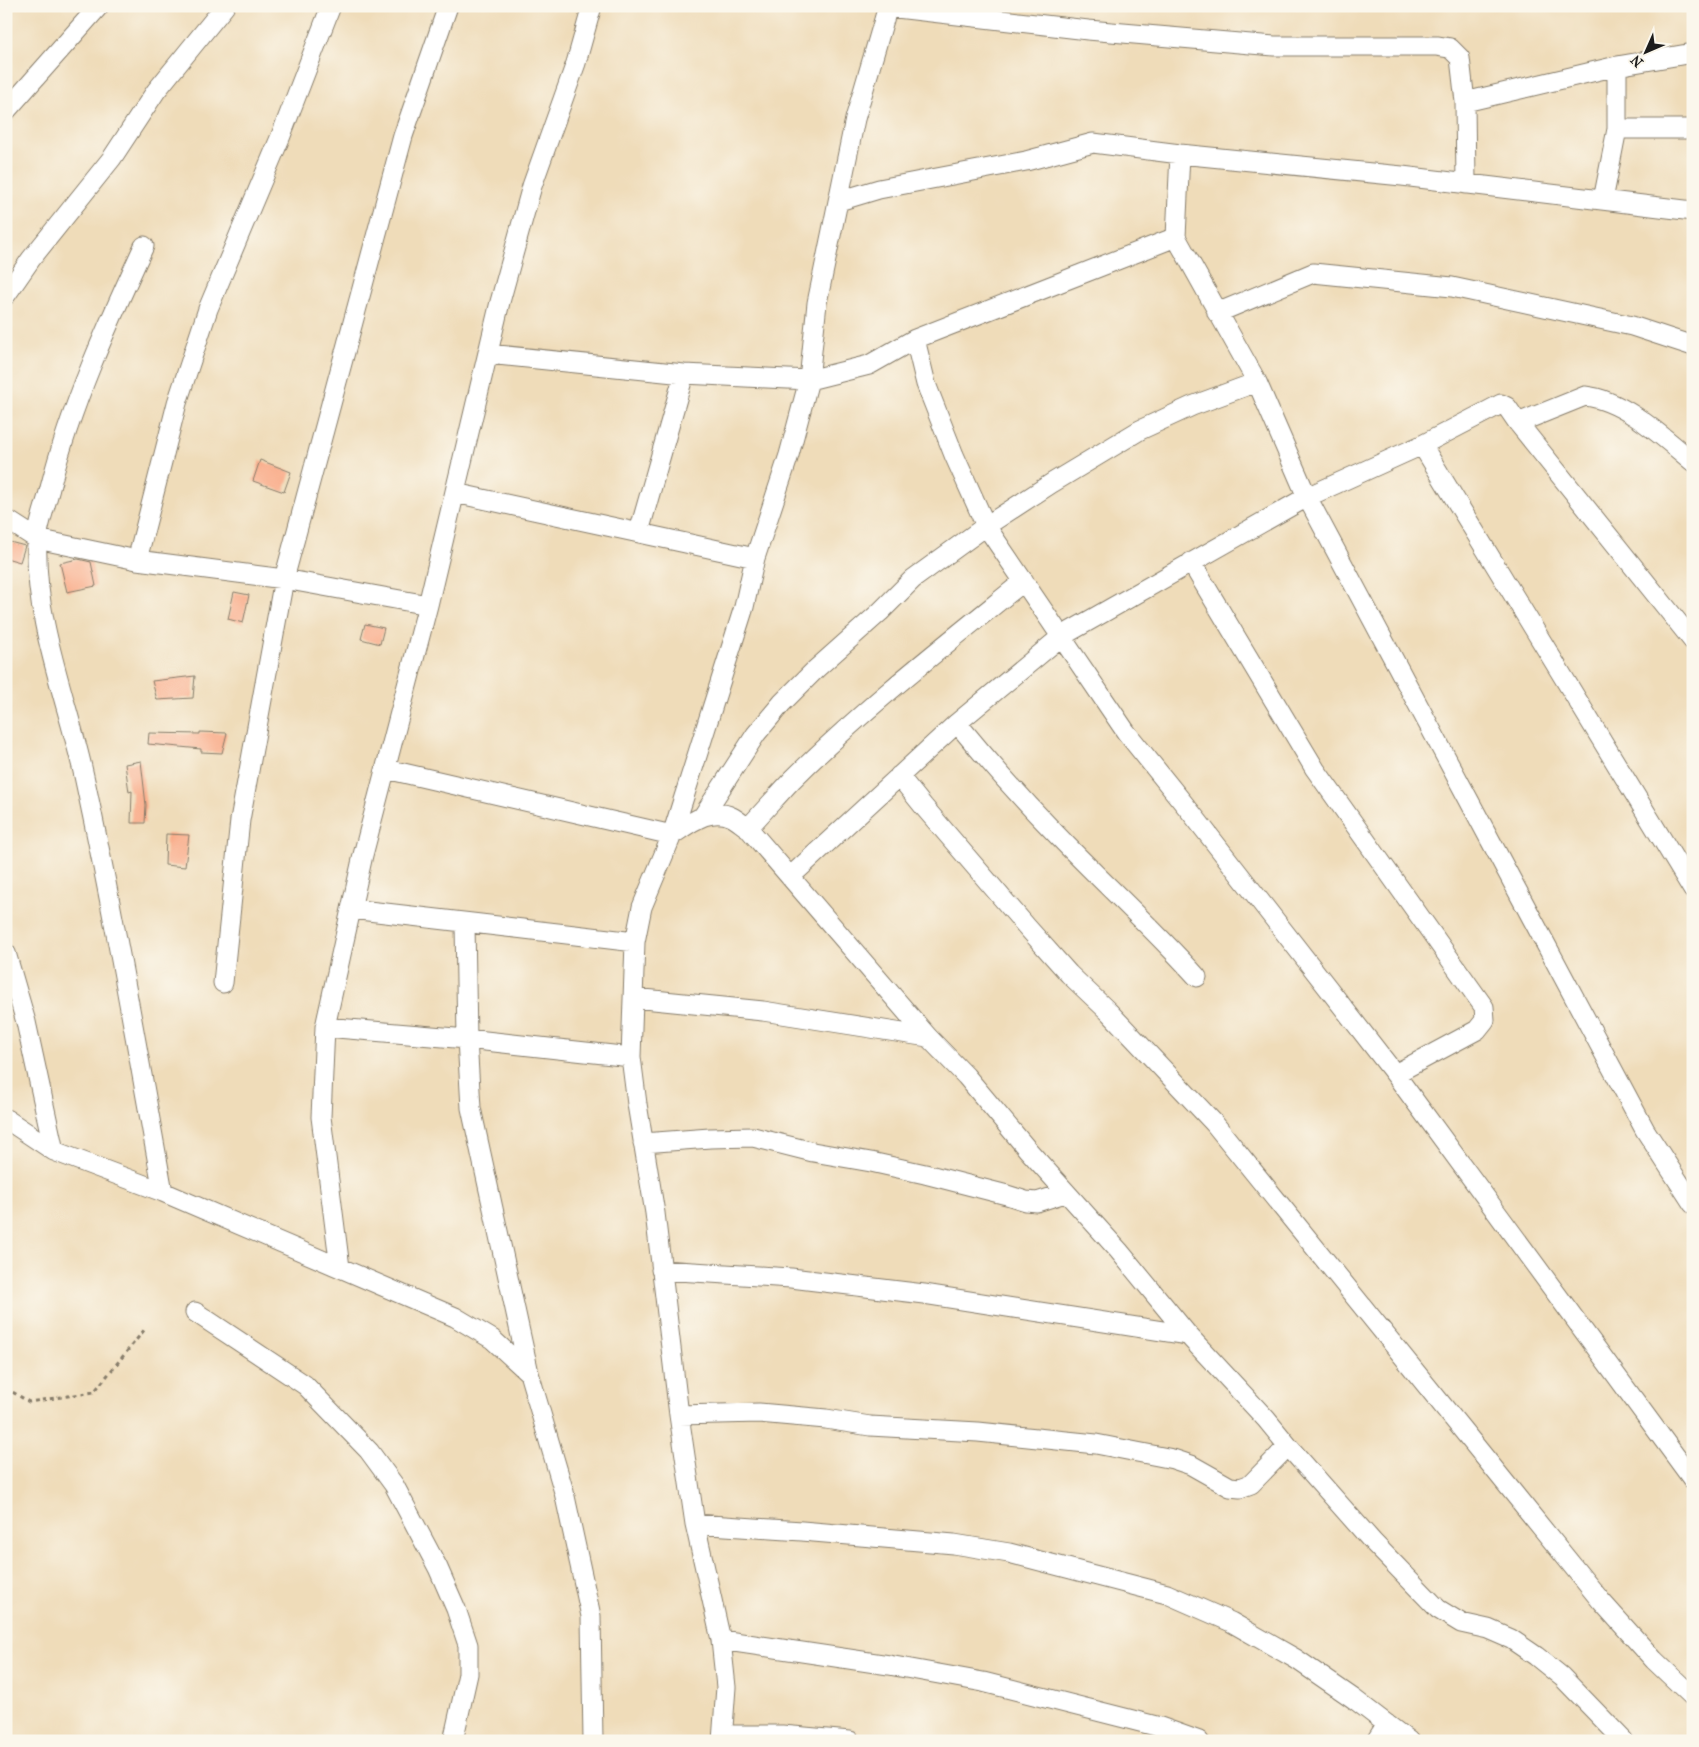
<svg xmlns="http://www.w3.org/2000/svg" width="1699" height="1747" font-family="'IM FELL French Canon',serif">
<rect width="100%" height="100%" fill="#fbf7ec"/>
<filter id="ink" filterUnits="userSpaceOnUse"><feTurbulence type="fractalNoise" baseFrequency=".02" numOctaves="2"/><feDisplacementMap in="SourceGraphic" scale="10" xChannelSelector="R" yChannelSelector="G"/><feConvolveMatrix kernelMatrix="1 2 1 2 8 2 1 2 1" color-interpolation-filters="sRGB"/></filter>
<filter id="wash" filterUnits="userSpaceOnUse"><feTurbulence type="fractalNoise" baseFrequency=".0096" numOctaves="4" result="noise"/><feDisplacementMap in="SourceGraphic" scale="20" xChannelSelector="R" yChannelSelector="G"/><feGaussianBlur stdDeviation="1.12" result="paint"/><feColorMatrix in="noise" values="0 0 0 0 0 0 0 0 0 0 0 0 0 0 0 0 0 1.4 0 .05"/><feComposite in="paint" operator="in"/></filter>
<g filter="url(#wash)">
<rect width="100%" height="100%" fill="#efdcb9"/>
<g id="blocks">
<path fill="#f9ac89" d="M260,460L291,472L284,492L253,481Z
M6,541L25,546L20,562L6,558Z
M78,559L91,562L96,586L67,592L60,563Z
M234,592L249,595L243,623L228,619Z
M365,624L384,628L380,644L361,639Z
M195,676L193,698L157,700L152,681Z
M200,732L227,733L222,753L201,752V749L148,744L149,733L200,734Z
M141,761L146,805L145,823H131L132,791L129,792L125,764Z
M166,834L189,835L185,867L165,865Z"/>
</g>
</g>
<g filter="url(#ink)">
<use href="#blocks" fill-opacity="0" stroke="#867c6a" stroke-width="1"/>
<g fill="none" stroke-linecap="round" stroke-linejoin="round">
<g stroke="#867c6a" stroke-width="21">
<path id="minor" d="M888,7L1088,30L1274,46H1437L1450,48L1460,58L1465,102L1466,184
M1465,102L1617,66L1693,53
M6,111L99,6
M1617,129H1693
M1180,154L1176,237L1257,382L1307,497L1645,1130L1693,1204
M1603,200L1617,129V66
M839,201L879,189L1026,161L1093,143L1180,154L1402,176L1693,211
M144,246C108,324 71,405 50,488C46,505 38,524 37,541C34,622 67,698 84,776C114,914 138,1053 163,1192
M6,295L31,259L112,158L156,91L225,6
M1217,313L1313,273L1452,287L1632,326L1693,346
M915,339L926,384L954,455L986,526L1126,732L1193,815L1395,1074L1693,1480
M488,354L684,374L809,380L869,365L915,339L1176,237
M1518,423L1585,396C1624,400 1664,438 1693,462
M1422,445L1693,890
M455,493L755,558
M6,519L37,539L137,560L284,579L428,605
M639,532L684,374
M137,560L177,403L208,309L280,138L331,6
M1191,562L1315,769L1484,1007L1485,1020L1477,1030L1395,1074
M957,723C988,761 1021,798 1056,834C1102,882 1152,927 1197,977
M386,769L672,835C689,824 710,806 732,817C738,820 743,825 748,828L928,1037L966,1076L1028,1150L1119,1251L1188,1335L1266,1419L1288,1446L1372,1541L1438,1609L1461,1623L1488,1629L1511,1639L1536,1656L1562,1677L1624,1741
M899,776L924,807L1027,927L1069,974L1108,1011L1214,1123L1601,1601L1654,1660L1693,1697
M703,816L756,734L782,703L816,669L880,612L913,579L986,526L1052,483L1140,430L1192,406L1257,382
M748,828C763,812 777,796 792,780C864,708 945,645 1024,581
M790,877L957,723L1062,636L1307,497L1422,445L1501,404L1507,407L1518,423L1693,641
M351,909L635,942
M465,924L467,1039L471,1108L529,1373L564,1492L591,1616L593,1741
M6,953L26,1022L54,1151
M223,983L240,820L284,579L403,136L448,6
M634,998L763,1011L928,1037
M325,1027L467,1039L631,1057
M6,1119L54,1151L163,1192L455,1317L492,1339L529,1373
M643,1143L710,1138L753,1137L813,1152L871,1162L925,1174L1007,1195L1026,1201L1037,1202L1065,1193
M340,1268L321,1117L325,1027L363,855L428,605L500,302L532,186L576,63L592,6
M661,1270L791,1278L924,1294L1188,1335
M195,1312L305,1385L369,1451L394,1485L438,1568L456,1609L468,1645V1674L453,1741
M679,1415L759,1413L826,1419L870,1426L978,1432L1096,1444L1173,1459L1191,1465L1230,1487L1240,1488L1251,1484L1288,1446
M695,1524L802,1531L954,1544L1009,1553L1167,1594L1231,1622L1296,1659L1354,1699L1409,1741
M721,1640L889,1665L983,1682L1160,1727L1199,1741
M723,1735H782L850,1741
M722,1741L726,1687L721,1640L695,1524L679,1415L655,1213L637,1104L631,1057L635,942L642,907L672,835L744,607L755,558L789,455L809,380L817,303L855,119L888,6
M1376,1741L1387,1724"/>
</g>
<path stroke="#867c6a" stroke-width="3" stroke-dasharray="4 4" stroke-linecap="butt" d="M6,1388L29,1402L94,1392L145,1329"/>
<use href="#minor" stroke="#fff" stroke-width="19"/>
</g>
</g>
<rect width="1699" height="1747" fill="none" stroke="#fbf7ec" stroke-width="25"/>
<g transform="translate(1646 52) rotate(225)" stroke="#fbf7ec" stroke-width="4" paint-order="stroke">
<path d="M0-4L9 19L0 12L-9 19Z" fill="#1c1c1c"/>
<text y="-8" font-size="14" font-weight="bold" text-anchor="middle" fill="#1c1c1c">N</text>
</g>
</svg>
